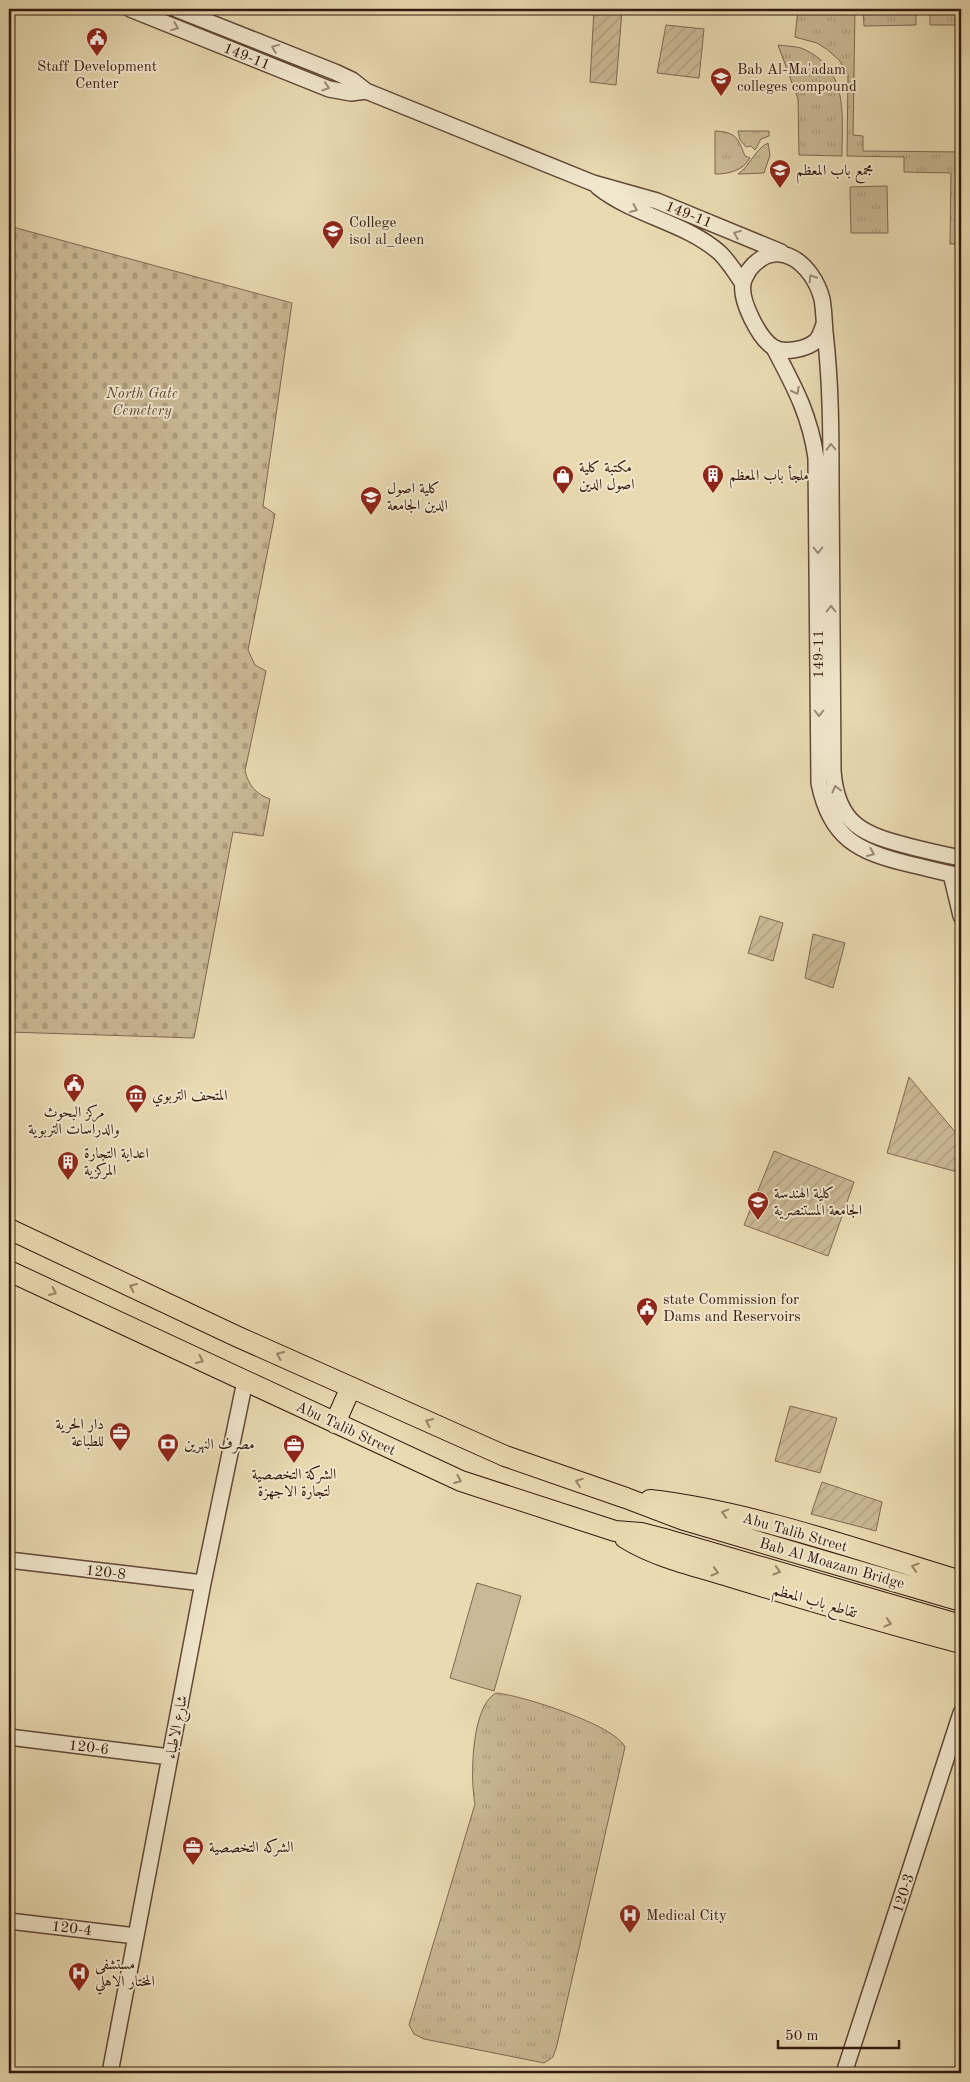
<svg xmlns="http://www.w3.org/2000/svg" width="970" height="2082" font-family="'Old Standard TT',Amiri,serif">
<defs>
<pattern id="grass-tufts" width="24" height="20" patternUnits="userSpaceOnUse" patternTransform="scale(1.25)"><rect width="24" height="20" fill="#cab996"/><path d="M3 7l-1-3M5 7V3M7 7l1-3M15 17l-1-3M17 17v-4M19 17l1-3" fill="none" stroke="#ae9e80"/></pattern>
<pattern id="cemetery-stones" width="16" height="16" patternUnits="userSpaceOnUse" patternTransform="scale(1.25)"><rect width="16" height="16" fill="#cab996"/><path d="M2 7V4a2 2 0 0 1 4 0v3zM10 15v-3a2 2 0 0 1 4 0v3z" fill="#ae9e80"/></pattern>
<pattern id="garden-furrows" width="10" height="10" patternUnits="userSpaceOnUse" patternTransform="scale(1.25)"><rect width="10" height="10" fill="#cab996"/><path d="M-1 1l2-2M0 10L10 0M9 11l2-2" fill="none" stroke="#ae9e80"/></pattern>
</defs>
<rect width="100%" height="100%" fill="#e9dab2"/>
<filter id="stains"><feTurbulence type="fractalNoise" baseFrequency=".004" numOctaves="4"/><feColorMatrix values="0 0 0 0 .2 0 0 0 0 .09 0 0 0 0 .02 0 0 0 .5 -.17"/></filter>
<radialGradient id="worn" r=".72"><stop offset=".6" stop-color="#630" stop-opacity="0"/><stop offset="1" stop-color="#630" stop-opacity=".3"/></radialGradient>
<path fill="url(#grass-tufts)" stroke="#7f6852" d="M798,9H855L853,135L863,136V151L961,152V244H950L951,173L904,172V157L847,156L848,74L839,60L828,50L817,43L795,37Z
M863,9H916V25L864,26Z
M930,9H961V25H930Z
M778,45C785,46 794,46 801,48C849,68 842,113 842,156L799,155L798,99Z
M715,131C737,132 738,139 745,156L750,158C743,171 728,174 715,174Z
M738,131H769V136L761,139L755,150L751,146L746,147L740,140Z
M768,143L770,155L764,173L738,174C751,165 754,150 768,143Z
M887,186L888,233H851L850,187Z
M496,1693C521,1695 615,1725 625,1747L557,2045L553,2057L544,2063L424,2039L414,2034L409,2025L475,1804C470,1779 471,1706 496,1693Z"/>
<path fill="url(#cemetery-stones)" stroke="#7f6852" d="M9,226L292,303L263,506L275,514L248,650L255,665L266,671L245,771C249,786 256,794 270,799L263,836L233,832L194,1038L9,1032Z"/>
<path fill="url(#garden-furrows)" stroke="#7f6852" d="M594,9L622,11L616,85L590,82Z
M666,25L704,29L699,78L657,73Z
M760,916L783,923L773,961L748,953Z
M813,934L845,943L833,988L805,978Z
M909,1077L961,1139V1173L887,1153Z
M774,1151L854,1182L828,1256L744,1225Z
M790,1406L837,1418L820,1473L775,1461Z
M822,1482L882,1502L876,1531L811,1514Z"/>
<path fill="#cab996" stroke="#7f6852" d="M477,1583L521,1596L494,1691L450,1678Z"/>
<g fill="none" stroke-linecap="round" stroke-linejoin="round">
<g stroke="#614837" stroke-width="18">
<path id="minor" d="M130,9L329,89L351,93L366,91
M176,9L335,72L352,80L366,91L593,183L657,201L781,252
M598,187C634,216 685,222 720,253C729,262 736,273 743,284
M824,324C822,330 820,337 816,341C807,349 784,354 773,347C759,338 740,301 743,284C743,280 747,274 749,270C777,234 813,264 822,299C824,310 824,321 825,332C831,384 831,436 831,487C831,582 832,677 833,771C837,826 865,835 912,847C928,851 945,855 961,858
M774,348C794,386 810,415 816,458L819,783C830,838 858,852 909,864C926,868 944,873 961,876
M951,874L961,916
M9,1560L203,1583
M9,1737L170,1757
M9,1921L136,1936
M110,2073L203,1583L245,1381
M844,2073L961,1713"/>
</g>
<g stroke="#34180e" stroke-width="22">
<path id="major" d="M9,1229L236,1336L505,1456L626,1498L684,1520L961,1601
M9,1271L461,1481L615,1531L641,1533L668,1540L961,1625
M335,1423L351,1387
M650,1500C754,1512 861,1551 961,1581
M625,1538C657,1558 696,1566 731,1577C807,1600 884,1623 961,1643"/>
</g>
<use href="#minor" stroke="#f1e7cd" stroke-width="15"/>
<use href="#major" stroke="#e9dab2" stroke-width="20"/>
</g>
<defs><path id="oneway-chevron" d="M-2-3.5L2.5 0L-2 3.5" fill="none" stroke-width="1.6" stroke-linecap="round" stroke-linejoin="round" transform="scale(1.25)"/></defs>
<g stroke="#9c8a77">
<use href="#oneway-chevron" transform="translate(175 27) rotate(22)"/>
<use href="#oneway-chevron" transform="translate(275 48) rotate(-158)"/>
<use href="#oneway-chevron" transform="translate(326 87) rotate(18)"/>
<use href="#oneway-chevron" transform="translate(634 209) rotate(24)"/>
<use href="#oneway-chevron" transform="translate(737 234) rotate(-158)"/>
<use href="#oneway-chevron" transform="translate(812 278) rotate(-122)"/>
<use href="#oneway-chevron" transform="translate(796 391) rotate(63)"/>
<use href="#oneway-chevron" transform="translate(831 447) rotate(-92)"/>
<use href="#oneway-chevron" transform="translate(818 550) rotate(89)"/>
<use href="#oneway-chevron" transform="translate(831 609) rotate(-90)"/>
<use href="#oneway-chevron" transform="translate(819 713) rotate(90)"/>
<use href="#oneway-chevron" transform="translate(836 789) rotate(-104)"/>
<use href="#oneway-chevron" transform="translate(871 853) rotate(24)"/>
</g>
<g stroke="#988368">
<use href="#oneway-chevron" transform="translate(133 1287) rotate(-155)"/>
<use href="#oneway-chevron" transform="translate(53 1292) rotate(25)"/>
<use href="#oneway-chevron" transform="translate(280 1355) rotate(-156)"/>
<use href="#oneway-chevron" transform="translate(200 1360) rotate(25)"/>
<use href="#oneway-chevron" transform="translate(429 1422) rotate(-156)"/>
<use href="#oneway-chevron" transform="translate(458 1480) rotate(23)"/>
<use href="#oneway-chevron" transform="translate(579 1482) rotate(-161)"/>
<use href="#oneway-chevron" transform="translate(725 1513) rotate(-165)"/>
<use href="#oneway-chevron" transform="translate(915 1567) rotate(-163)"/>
<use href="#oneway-chevron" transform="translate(777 1571) rotate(16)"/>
<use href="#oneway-chevron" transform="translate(715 1572) rotate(17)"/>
<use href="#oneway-chevron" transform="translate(888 1623) rotate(16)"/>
</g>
<defs>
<g id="civic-pin" transform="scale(1.125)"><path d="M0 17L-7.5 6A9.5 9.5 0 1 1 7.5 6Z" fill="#8f2418" stroke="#f1e7cd"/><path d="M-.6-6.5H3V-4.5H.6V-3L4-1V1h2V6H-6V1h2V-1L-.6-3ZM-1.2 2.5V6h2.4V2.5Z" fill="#fff"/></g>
<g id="university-pin" transform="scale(1.125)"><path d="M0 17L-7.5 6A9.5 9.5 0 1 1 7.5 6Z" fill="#8f2418" stroke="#f1e7cd"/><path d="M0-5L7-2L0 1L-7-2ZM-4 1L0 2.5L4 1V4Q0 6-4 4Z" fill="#fff"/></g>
<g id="building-pin" transform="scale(1.125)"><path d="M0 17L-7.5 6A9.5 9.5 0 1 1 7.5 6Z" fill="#8f2418" stroke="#f1e7cd"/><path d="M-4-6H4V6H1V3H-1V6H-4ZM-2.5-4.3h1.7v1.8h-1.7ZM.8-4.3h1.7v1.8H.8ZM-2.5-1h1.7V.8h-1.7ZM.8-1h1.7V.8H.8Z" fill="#fff"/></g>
<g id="shop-pin" transform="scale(1.125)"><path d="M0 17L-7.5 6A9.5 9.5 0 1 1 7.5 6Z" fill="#8f2418" stroke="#f1e7cd"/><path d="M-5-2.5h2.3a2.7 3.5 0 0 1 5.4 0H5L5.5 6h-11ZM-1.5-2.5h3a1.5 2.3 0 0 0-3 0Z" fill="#fff"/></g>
<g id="museum-pin" transform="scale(1.125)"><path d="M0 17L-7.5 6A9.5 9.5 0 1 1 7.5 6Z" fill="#8f2418" stroke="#f1e7cd"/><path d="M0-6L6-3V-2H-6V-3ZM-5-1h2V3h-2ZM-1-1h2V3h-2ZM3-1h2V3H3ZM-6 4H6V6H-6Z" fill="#fff"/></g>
<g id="office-pin" transform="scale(1.125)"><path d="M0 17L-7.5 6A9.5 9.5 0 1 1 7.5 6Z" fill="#8f2418" stroke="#f1e7cd"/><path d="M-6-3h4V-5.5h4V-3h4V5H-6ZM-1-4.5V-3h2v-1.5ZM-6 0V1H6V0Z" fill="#fff"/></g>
<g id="bank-pin" transform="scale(1.125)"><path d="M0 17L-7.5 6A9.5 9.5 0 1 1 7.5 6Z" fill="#8f2418" stroke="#f1e7cd"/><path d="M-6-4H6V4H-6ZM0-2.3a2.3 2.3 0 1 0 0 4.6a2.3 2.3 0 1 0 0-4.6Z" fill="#fff"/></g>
<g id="hospital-pin" transform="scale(1.125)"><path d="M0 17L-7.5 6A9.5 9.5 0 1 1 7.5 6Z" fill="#8f2418" stroke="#f1e7cd"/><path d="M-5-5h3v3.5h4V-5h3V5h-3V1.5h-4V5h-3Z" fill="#fff"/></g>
</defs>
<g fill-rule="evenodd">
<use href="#civic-pin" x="97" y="38"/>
<use href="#university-pin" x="721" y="78"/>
<use href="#university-pin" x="780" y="170"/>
<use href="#university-pin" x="333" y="231"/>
<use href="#building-pin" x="713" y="475"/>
<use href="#shop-pin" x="563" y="476"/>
<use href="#university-pin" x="371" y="497"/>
<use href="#civic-pin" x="74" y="1084"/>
<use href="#museum-pin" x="136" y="1095"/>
<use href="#building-pin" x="68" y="1162"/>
<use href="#university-pin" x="758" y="1202"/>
<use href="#civic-pin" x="647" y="1308"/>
<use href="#office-pin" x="120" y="1433"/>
<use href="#bank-pin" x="168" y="1444"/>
<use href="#office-pin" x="294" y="1445"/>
<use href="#office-pin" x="193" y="1847"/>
<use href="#hospital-pin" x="630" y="1915"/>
<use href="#hospital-pin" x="79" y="1973"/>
</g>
<g text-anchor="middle" stroke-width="4" stroke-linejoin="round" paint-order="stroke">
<g font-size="15" fill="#34180e" stroke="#f1e7cd">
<text transform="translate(247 56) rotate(22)" y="5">149-11</text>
<text transform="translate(689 214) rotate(22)" y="5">149-11</text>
<text transform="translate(818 654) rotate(-90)" y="5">149-11</text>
<text transform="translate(346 1428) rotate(25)" y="5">Abu Talib Street</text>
<text transform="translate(795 1532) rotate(16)" y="5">Abu Talib Street</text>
<text transform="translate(832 1563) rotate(16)" y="5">Bab Al Moazam Bridge</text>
<text transform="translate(106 1572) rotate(7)" y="5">120-8</text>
<text transform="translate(815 1601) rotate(16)" y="5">تقاطع باب المعظم</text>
<text transform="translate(176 1727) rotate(-79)" y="5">شارع الاطباء</text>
<text transform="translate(89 1747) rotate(7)" y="5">120-6</text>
<text transform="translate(903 1893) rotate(-72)" y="5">120-3</text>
<text transform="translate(72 1928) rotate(7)" y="5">120-4</text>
</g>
<g font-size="15" fill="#34180e" stroke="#f1e7cd" text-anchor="start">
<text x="97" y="71" text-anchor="middle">Staff Development<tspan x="97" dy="17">Center</tspan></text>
<text x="737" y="74">Bab Al-Ma'adam<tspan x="737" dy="17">colleges compound</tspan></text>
<text x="796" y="175">مجمع باب المعظم</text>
<text x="349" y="227">College<tspan x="349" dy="17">isol al_deen</tspan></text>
<text x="579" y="472">مكتبة كلية<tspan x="579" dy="17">اصول الدين</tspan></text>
<text x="729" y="480">ملجأ باب المعظم</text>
<text x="387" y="493">كلية اصول<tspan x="387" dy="17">الدين الجامعة</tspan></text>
<text x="152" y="1100">المتحف التربوي</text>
<text x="74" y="1117" text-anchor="middle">مركز البحوث<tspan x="74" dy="17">والدراسات التربوية</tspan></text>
<text x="84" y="1158">اعداية التجارة<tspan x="84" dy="17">المركزية</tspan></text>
<text x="774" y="1198">كلية الهندسة<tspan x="774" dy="17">الجامعة المستنصرية</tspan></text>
<text x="663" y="1304">state Commission for<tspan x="663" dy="17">Dams and Reservoirs</tspan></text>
<text x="104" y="1429" text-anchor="end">دار الحرية<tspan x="104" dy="17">للطباعة</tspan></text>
<text x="184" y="1449">مصرف النهرين</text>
<text x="294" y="1479" text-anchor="middle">الشركة التخصصية<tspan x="294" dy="17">لتجارة الاجهزة</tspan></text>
<text x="209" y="1852">الشركه التخصصية</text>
<text x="646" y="1920">Medical City</text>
<text x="95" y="1969">مستشفى<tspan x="95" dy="17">المختار الاهلي</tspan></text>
</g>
<g font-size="15" font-style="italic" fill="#614837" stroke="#f1e7cd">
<text x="142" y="398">North Gate<tspan x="142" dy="17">Cemetery</tspan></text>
</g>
</g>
<rect width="970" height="2082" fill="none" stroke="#e9dab2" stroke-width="30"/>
<rect x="10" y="10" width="950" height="2062" fill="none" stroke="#34180e" stroke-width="2.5"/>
<rect x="15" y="15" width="940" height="2052" fill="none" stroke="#34180e"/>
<path d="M778 2040v8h121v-8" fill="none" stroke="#34180e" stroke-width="2.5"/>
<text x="785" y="2040" font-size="15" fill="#34180e" stroke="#f1e7cd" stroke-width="4" paint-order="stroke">50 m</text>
<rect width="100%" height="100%" filter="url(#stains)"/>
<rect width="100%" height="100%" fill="url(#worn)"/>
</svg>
